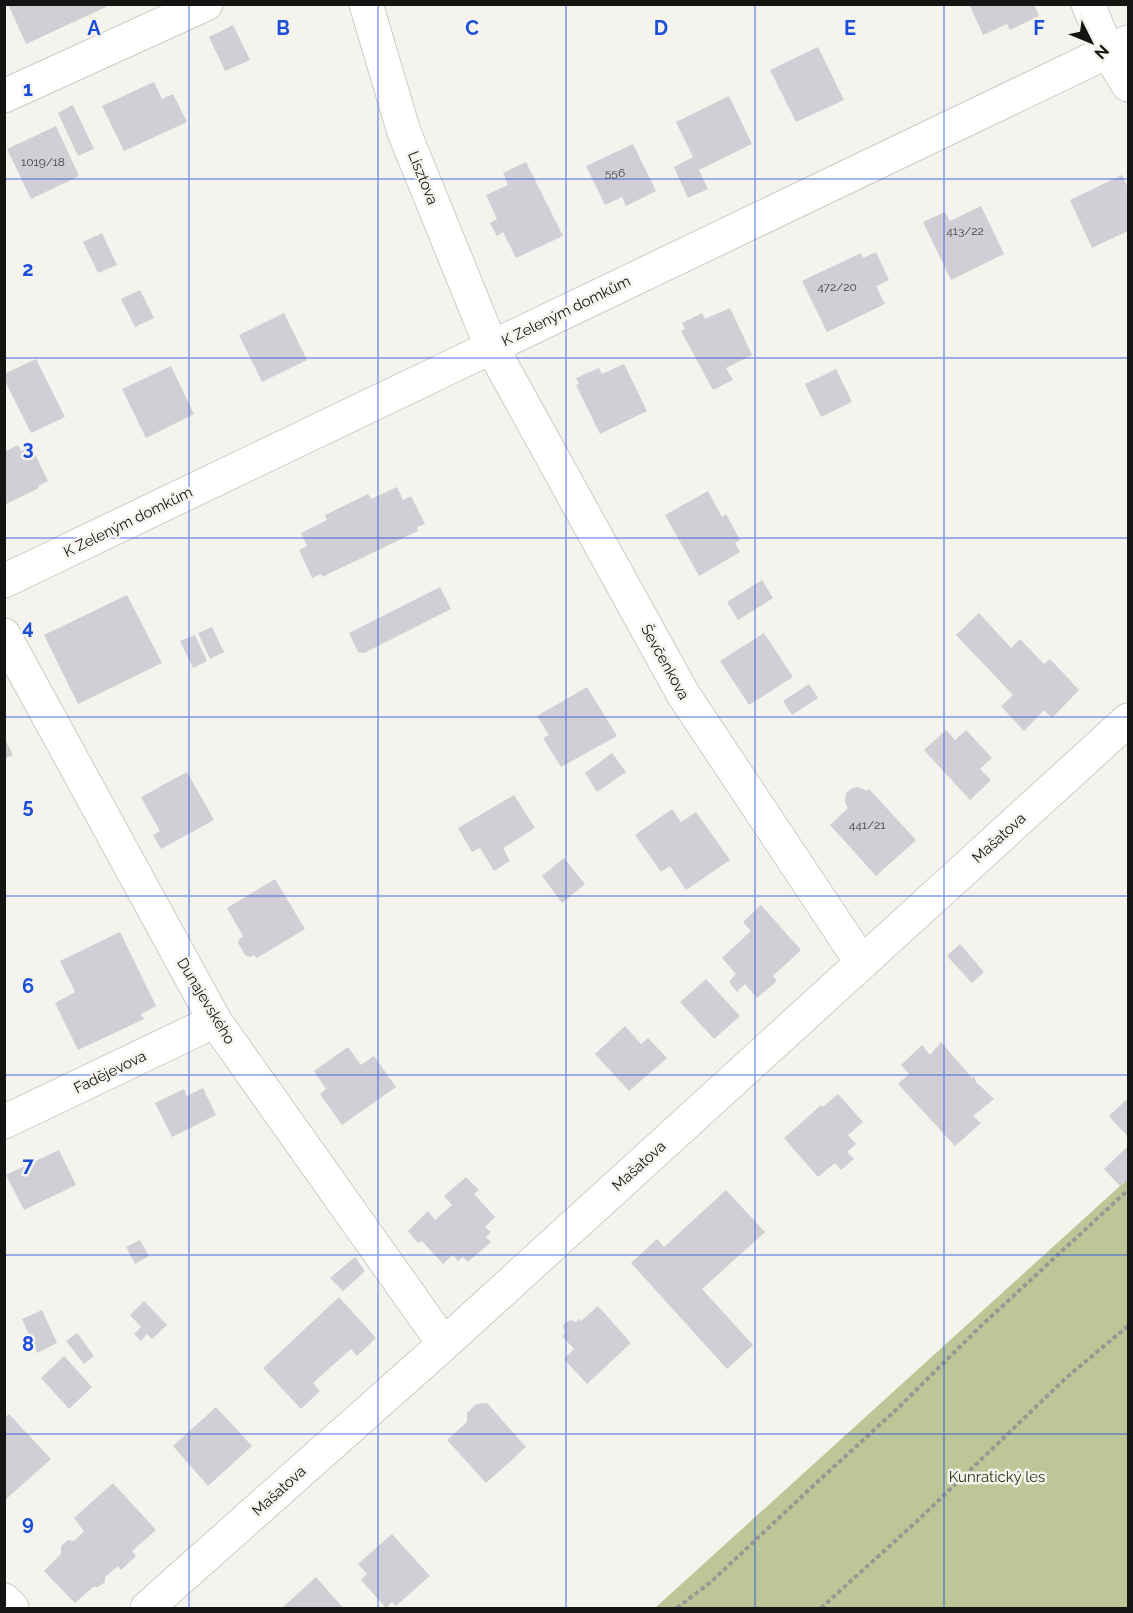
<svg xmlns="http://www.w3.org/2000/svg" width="1133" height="1613" font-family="Raleway,sans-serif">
<rect width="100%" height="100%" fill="#f5f3ed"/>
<path fill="#bdc697" d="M1128,1179V1608H655L1120,1186Z"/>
<path fill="#d1ced5" d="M8,4H105L106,7L26,44Z
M969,4H1034L1039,16L1010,30L1007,24L983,35Z
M233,25L250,60L225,71L209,37Z
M818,47L844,100L796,122L770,70Z
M154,82L162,99L173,94L187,122L124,151L102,106Z
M729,96L752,144L699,170L708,189L688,198L674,167L693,157L676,122Z
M73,105L94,149L78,156L58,113Z
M56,126L79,176L31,199L7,149Z
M633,144L656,191L626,206L622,197L605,205L586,166Z
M526,162L563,236L516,258L503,232L497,236L490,223L497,219L486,195L508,185L503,173Z
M1122,175L1128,188V231L1092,248L1070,200Z
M981,206L1004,254L951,280L923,222L945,212L950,221Z
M102,233L117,265L98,273L83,242Z
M876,252L889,280L876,286L885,304L827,332L802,281L861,253L863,258Z
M140,290L154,318L135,327L121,299Z
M730,308L752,355L726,368L733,380L713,390L681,331L685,329L682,323L702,313L705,319Z
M284,313L307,360L262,382L239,335Z
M36,359L65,417L31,433L4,379V374Z
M624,364L647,411L600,434L576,385L579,384L576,378L599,368L602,374Z
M171,366L194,414L146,438L122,389Z
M836,369L852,402L821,417L805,384Z
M18,445L21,451L31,446L48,481L38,486L39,488L4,505V452Z
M397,487L403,500L411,496L425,524L417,527L418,531L322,577L321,574L312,578L299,550L307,546L301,533L327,520L325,515L368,494L371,499Z
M708,491L722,517L726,514L740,540L735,543L740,552L699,576L665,515Z
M762,580L773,598L738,620L727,602Z
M440,587L451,609L364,653L358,652L349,633Z
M127,595L162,663L78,704L44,635Z
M979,613L1011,648L1020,639L1044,664L1050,659L1079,690L1052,718L1044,710L1024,731L1001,706L1013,695L956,635Z
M212,627L224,652L210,659L198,633Z
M764,633L793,677L749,705L720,661Z
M195,635L207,661L193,668L180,641Z
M809,684L818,698L792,715L783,701Z
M587,687L617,736L561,767L543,738L549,735L537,716Z
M946,730L955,740L966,730L992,758L980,769L991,780L970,800L924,750Z
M4,737L13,755L4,759Z
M612,753L626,772L597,792L585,773Z
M187,772L214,820L161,849L153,835L160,831L141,797Z
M857,787L867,791L869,789L916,840L876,876L830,825L848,808L845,802L846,793L851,789Z
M514,795L535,828L503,848L510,861L494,871L480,848L472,852L458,828Z
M672,809L681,822L696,812L730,860L686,890L670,866L661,872L635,835Z
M564,858L585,884L562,903L542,876Z
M275,879L305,929L257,958L254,955L250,957L246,956L238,943L239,939L243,937L242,934L227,908Z
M761,905L801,950L773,976L777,981L757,998L745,984L737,992L729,982L736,974L722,958L751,931L743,922Z
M120,932L156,1006L141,1014L144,1019L78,1050L55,1003L75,992L60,961Z
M960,944L984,972L972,983L947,956Z
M706,979L740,1016L714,1039L680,1002Z
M625,1026L641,1044L648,1038L667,1058L629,1091L595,1054Z
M941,1042L972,1078L974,1076L976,1082L994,1099L973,1116L981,1123L955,1146L898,1084L909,1074L901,1065L922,1045L930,1055Z
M348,1047L361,1065L374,1056L396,1087L342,1125L320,1094L326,1089L314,1071Z
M203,1088L216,1115L172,1137L155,1103L184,1089L187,1096Z
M838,1094L863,1122L848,1135L856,1144L847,1152L854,1159L841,1170L835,1163L818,1177L784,1138L821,1105L823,1107Z
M1126,1100L1128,1103V1137L1109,1116Z
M1128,1146V1179L1120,1186L1104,1169Z
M59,1150L76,1185L24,1210L6,1175Z
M466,1177L479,1190L474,1194L495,1217L485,1227L491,1232L486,1237L491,1242L468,1262L463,1257L458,1261L453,1255L443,1264L422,1241L418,1243L408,1231L428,1211L435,1220L452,1205L444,1196Z
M726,1190L765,1232L702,1289L753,1345L727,1369L631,1263L657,1239L664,1247Z
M140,1240L149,1256L135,1264L126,1247Z
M355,1257L365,1271L343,1291L330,1278Z
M339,1297L376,1338L357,1356L351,1349L313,1383L320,1391L301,1409L263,1368Z
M144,1301L167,1325L152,1339L147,1334L141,1341L134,1334L141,1327L130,1315Z
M598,1306L631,1343L587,1384L564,1359L574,1349L562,1336L565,1333L563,1326L566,1322L571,1320L576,1322L579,1319L581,1321Z
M42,1310L57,1343L37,1353L22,1319Z
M77,1333L94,1356L84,1364L66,1341Z
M64,1356L92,1387L69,1409L41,1378Z
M487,1403L526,1447L486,1483L447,1440L467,1422V1413L476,1404Z
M216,1407L252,1446L208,1486L173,1446Z
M9,1414L51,1459L4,1501V1418Z
M113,1483L156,1530L132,1551L136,1556L121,1570L118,1566L105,1577V1582L98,1587H93L75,1603L44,1571L61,1554V1546L68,1540L74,1541L84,1531L74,1518Z
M392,1534L430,1576L396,1606L392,1602L386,1608L361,1580L367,1574L358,1564Z
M316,1577L343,1608H282Z"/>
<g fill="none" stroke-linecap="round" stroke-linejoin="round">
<g stroke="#cdcbc5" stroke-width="35">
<path id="minor" d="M366,4L404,132L491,346L683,694L862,963
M1088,4L1108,52L1128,85
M4,96L206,4
M4,581L1128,42
M4,635L215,1021L444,1344
M4,1122L215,1021
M4,1600L12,1608
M147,1608L444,1344L1128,720"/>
</g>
<path stroke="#9a9894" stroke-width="4" stroke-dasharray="4.5 3" stroke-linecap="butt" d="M677,1608L712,1581L814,1485L898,1408L983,1324L1128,1190
M821,1608L915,1523L1067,1377L1128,1326"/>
<use href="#minor" stroke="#fff" stroke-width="33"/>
</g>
<path fill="none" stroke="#1d4ed8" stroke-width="1.5" stroke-opacity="0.55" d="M189,4V1608M378,4V1608M566,4V1608M755,4V1608M944,4V1608M4,179H1128M4,358H1128M4,538H1128M4,717H1128M4,896H1128M4,1075H1128M4,1255H1128M4,1434H1128"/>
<g text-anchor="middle" stroke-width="5" stroke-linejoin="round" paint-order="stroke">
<g font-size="12" fill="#444243">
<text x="43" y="166">1019/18</text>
<text x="615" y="177">556</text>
<text x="965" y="235">413/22</text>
<text x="837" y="291">472/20</text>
<text x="867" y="829">441/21</text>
</g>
<g font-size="15" fill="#151412" stroke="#f5f3ed">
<text transform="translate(423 178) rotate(68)" y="5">Lisztova</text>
<text transform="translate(566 311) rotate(-26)" y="5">K Zeleným domkům</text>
<text transform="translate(128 522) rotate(-26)" y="5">K Zeleným domkům</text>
<text transform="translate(665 662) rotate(61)" y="5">Ševčenkova</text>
<text transform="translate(999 838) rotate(-42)" y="5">Mašatova</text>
<text transform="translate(206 1001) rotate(59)" y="5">Dunajevského</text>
<text transform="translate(110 1072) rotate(-26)" y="5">Fadějevova</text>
<text transform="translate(639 1166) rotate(-42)" y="5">Mašatova</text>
<text transform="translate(279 1491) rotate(-42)" y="5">Mašatova</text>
</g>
<g font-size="15" fill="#2e3312" stroke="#f5f3ed">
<text x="997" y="1482">Kunratický les</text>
</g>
</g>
<g font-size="20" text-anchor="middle" font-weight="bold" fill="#1d4ed8" stroke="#f5f3ed" stroke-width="5" stroke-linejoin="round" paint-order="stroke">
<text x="94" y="35">A</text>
<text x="283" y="35">B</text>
<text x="472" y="35">C</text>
<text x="661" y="35">D</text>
<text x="850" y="35">E</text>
<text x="1039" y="35">F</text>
<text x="28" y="96">1</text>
<text x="28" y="276">2</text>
<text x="28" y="455">3</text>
<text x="28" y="634">4</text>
<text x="28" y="813">5</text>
<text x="28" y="993">6</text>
<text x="28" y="1172">7</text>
<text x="28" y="1351">8</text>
<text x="28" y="1530">9</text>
</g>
<rect width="1133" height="1613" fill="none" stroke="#151412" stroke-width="12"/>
<g transform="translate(1091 42) rotate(133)" stroke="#f5f3ed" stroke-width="4.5" paint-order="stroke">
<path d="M0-4.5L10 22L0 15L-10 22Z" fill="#151412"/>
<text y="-9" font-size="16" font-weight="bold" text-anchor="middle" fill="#151412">N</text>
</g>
</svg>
